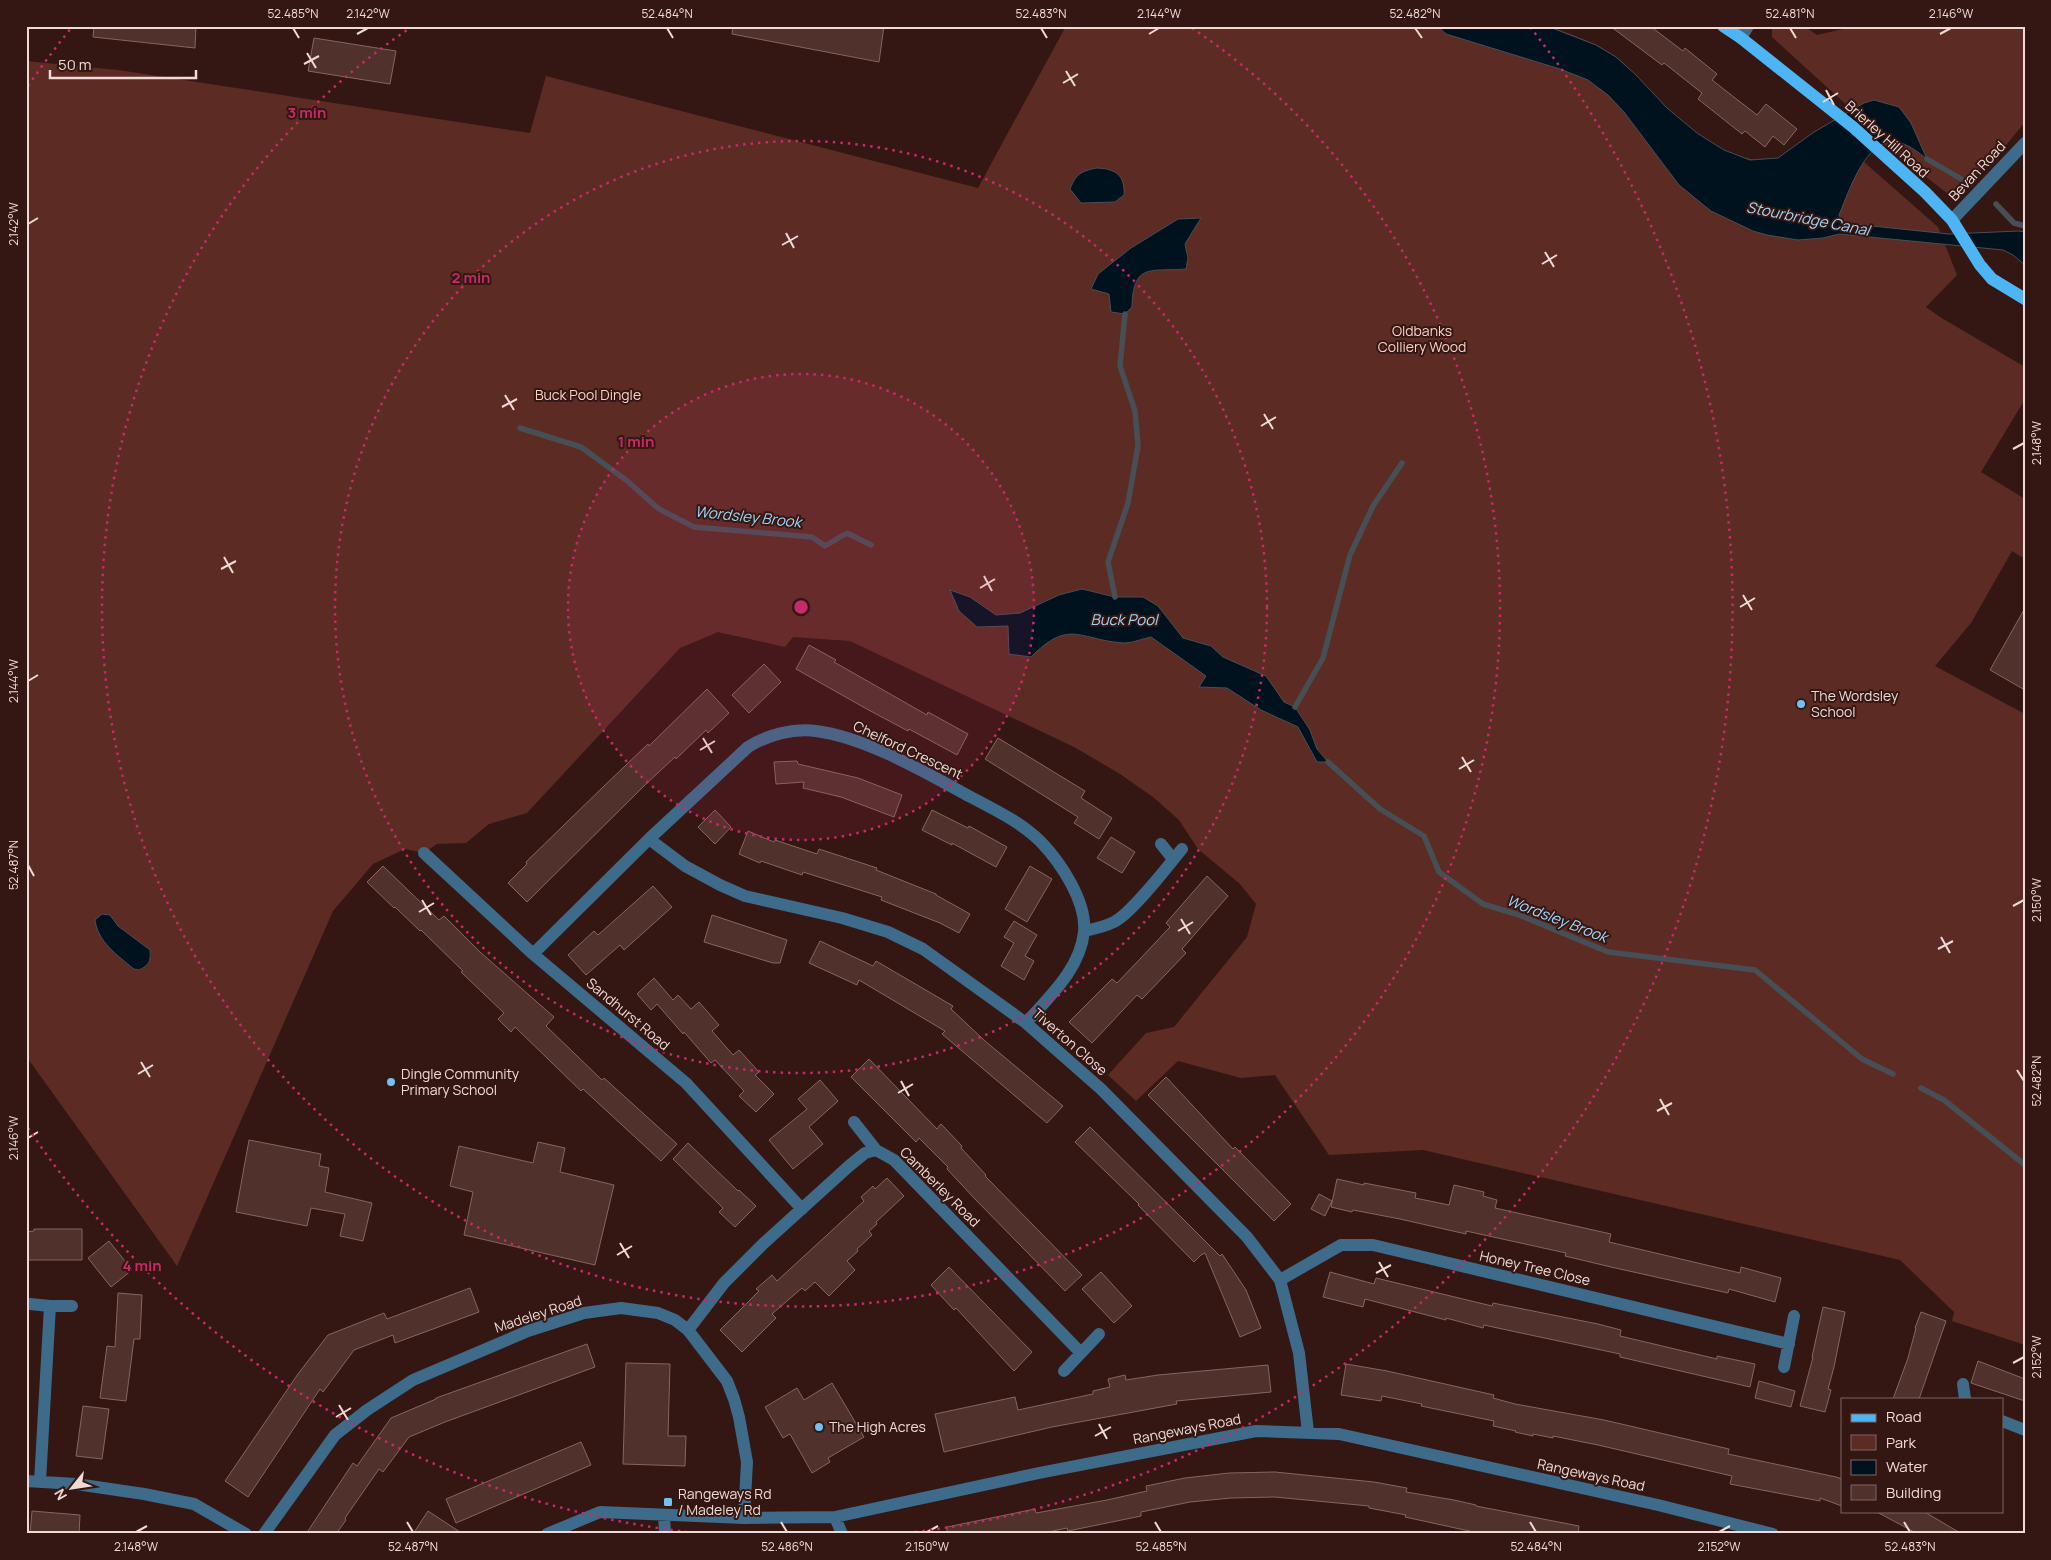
<svg xmlns="http://www.w3.org/2000/svg" width="2051" height="1560" font-family="Manrope,sans-serif">
<rect width="100%" height="100%" fill="#341712"/>
<path fill="#5c2c24" d="M1066,26H1547C1570,34 1596,42 1616,57C1636,72 1649,92 1667,108C1695,135 1736,168 1777,158C1790,154 1813,132 1827,124L1864,162L1938,227L1957,275L1926,307L1940,317L2025,367V399L1981,472L2025,499V559L2012,551L1971,623L1935,666L2025,714V1345L1952,1321L1954,1312L1900,1260L1423,1150L1329,1155L1275,1075L1241,1078L1178,1061L1136,1101L1108,1075L1146,1033L1174,1027L1247,937L1256,904L1240,884L1198,849L1179,820L1153,797L1120,774L1074,747L850,641L793,637L785,647L718,632L680,648L527,813L489,824L466,843L437,844L424,853L405,849L373,864L333,911L177,1266L26,1056V61L118,70L530,133L546,76L978,188Z
M1772,26H1804L1817,35L1856,26H2025V122L1998,155L1952,197L1882,143C1904,141 1909,145 1926,158L1864,103L1852,110L1772,37Z"/>
<path fill="#00121e" stroke="#484e55" d="M1437,26H1547L1596,45L1616,57L1636,75L1667,108L1697,133L1724,150L1750,160L1778,158L1814,132L1864,103L1874,100L1899,107L1911,123L1927,159C1919,153 1911,146 1901,143C1867,132 1849,192 1839,215L1843,223L1949,234L2019,231L2025,232V265L2013,255L2003,250L1839,234L1823,238L1798,240L1767,235L1753,231L1711,211L1679,185L1624,112L1608,95L1588,80L1560,69L1446,34Z
M1097,168C1116,169 1125,175 1124,195L1115,202L1081,203L1070,189C1076,174 1081,171 1097,168Z
M1201,218L1185,244L1188,258L1186,269C1151,272 1133,262 1132,307L1125,314L1111,312L1109,294L1091,289L1098,274L1131,248L1178,219Z
M1082,589L1115,597H1143L1158,606L1183,638L1211,646L1223,657L1266,676L1284,702L1295,707L1310,730L1317,749L1328,762H1317L1298,727L1261,710L1227,688L1199,687L1206,676L1151,637C1142,639 1132,643 1124,643C1079,640 1070,618 1031,657L1009,654L1008,626L977,627L959,611L950,590L970,597L996,615L1020,613L1059,595Z
M102,914L110,915L118,926L150,950C151,962 149,965 139,970L134,969C117,955 98,942 95,920Z"/>
<g fill="none" stroke-linecap="round" stroke-linejoin="round">
<path stroke="#484e55" stroke-width="5.5" d="M1927,159L1968,183
M1996,204L2014,223L2025,226
M520,428L581,447L626,480L659,509L694,527L812,537L825,546L847,533L871,545
M1115,597L1108,562L1128,503L1138,446L1135,411L1120,366L1125,314
M1295,707L1323,658L1350,555L1373,506L1402,463
M1328,762L1380,809L1424,836L1439,872L1483,904L1519,915L1608,952L1755,970L1862,1059L1893,1074
M1921,1088L1944,1100L2025,1165"/>
</g>
<path fill="#50312b" stroke="#88655e" d="M94,26H196L195,48L93,37Z
M733,26H884L879,62L732,34Z
M1610,26H1650L1683,51L1685,48L1717,74L1712,80L1757,115L1766,104L1797,129L1784,145L1773,136L1765,147L1745,131L1742,134L1698,99L1702,93L1664,63L1662,65Z
M314,38L396,51L390,84L308,71Z
M2025,608V690L1990,670Z
M809,645L836,660L834,662L927,715L928,712L968,734L957,755L909,729L908,731L865,708L796,669Z
M764,664L781,682L749,713L732,695Z
M707,689L729,713L708,733L706,730L676,759L675,757L647,783L527,902L508,883L527,864L526,862L602,788L648,744L649,746Z
M998,738L1085,791L1081,798L1112,818L1099,839L1074,823L1078,817L985,759Z
M797,761L798,764L858,778L902,795L894,817L841,797L803,788L804,782L776,784L774,762Z
M715,810L731,827L715,844L698,827Z
M932,810L968,828L969,826L1007,847L996,867L952,843V845L922,830Z
M748,831L774,842L775,840L817,854L819,849L877,868L876,870L936,894V895L970,914L959,933L940,923L881,900L882,897L803,872L802,875L761,861L760,863L739,854Z
M1111,837L1135,852L1122,873L1097,858Z
M383,866L439,920L444,916L480,952L554,1017L546,1026L602,1080L604,1078L677,1144L661,1161L583,1089L581,1091L515,1027L511,1032L498,1019L504,1013L461,972L463,971L421,930L420,931L395,907L394,908L367,882Z
M1030,866L1052,879L1027,922L1005,909Z
M1207,876L1228,896L1182,949L1186,953L1167,973L1142,999L1137,995L1092,1043L1069,1022L1112,979L1117,983L1140,959L1170,927L1166,923Z
M653,886L672,907L624,950L620,945L586,975L568,955L594,931L598,935Z
M712,915L787,940L780,963H773L704,942Z
M1014,921L1037,935L1025,956L1034,961L1024,980L1001,966L1014,943L1004,937Z
M820,941L873,966L876,961L953,1006L951,1009L985,1041L1063,1106L1047,1123L942,1034L945,1031L859,980L857,985L809,963Z
M654,978L673,1000L678,995L691,1009L699,1002L719,1025L712,1031L733,1055L739,1050L759,1072L755,1075L774,1094L756,1112L739,1096L744,1091L715,1060L711,1063L684,1032L683,1034L657,1004L651,1010L637,994Z
M869,1059L937,1129L941,1124L962,1146L961,1148L986,1175L985,1176L1082,1275L1065,1291L975,1199L947,1169L948,1167L919,1138L916,1142L851,1077Z
M1166,1077L1233,1149L1235,1147L1291,1204L1274,1221L1148,1095Z
M820,1080L838,1101L809,1127L823,1144L793,1169L769,1140L807,1109L798,1099Z
M1090,1127L1183,1219L1220,1256L1222,1254L1246,1290L1261,1328L1240,1337L1205,1253L1201,1255L1194,1262L1138,1205L1139,1204L1075,1142Z
M249,1140L321,1154L319,1166L329,1168L325,1192L372,1203L363,1241L340,1236L345,1214L311,1208L307,1226L236,1212Z
M538,1142L565,1148L560,1172L614,1185L595,1265L464,1235L473,1192L450,1186L459,1146L533,1163Z
M688,1143L738,1191L739,1190L756,1206L735,1227L719,1212L723,1208L673,1159Z
M887,1178L904,1196L876,1222L877,1224L869,1231L872,1235L857,1249L858,1251L847,1261L855,1270L829,1296L815,1282L805,1291L802,1288L772,1314L776,1318L742,1352L720,1330L759,1291L756,1289L772,1275L777,1281L864,1201L861,1197L873,1186L875,1189Z
M1337,1179L1364,1185V1183L1416,1193L1415,1198L1449,1205L1454,1185L1484,1192L1483,1196L1497,1200L1495,1208L1611,1234L1609,1242L1740,1273L1741,1267L1781,1278L1775,1302L1729,1289L1728,1293L1611,1267L1565,1256L1566,1253L1466,1231V1234L1400,1219L1353,1210L1352,1212L1331,1207Z
M1319,1194L1332,1201L1325,1216L1311,1209Z
M34,1229H82V1260H26V1232L34,1231Z
M109,1241L132,1270L111,1287L88,1258Z
M949,1267L1032,1352L1014,1371L956,1308L954,1310L931,1285Z
M1101,1272L1132,1306L1114,1323L1082,1289Z
M1330,1272L1374,1284L1376,1278L1492,1306L1493,1303L1598,1324L1621,1330L1620,1336L1717,1359V1356L1755,1364L1750,1387L1620,1357V1354L1507,1330L1484,1325L1483,1328L1446,1318V1320L1365,1299L1363,1307L1323,1297Z
M470,1288L479,1312L395,1343L393,1335L354,1350L323,1392L320,1389L248,1497L225,1481L298,1374L328,1335L384,1313L387,1319Z
M118,1293L142,1295L140,1339H134L126,1401L100,1398L107,1346L115,1347Z
M1823,1307L1845,1312L1834,1367L1828,1389L1831,1390L1825,1412L1800,1406L1813,1357H1812Z
M1921,1312L1946,1321L1919,1399H1893L1908,1358L1916,1328H1915Z
M587,1344L595,1367L445,1422L409,1437L383,1472L379,1469L345,1518L346,1520L336,1534H306L353,1463L357,1466L391,1418L436,1399V1398Z
M1978,1361L2025,1379V1401L1971,1383Z
M626,1363L670,1364L668,1436H686L685,1466L623,1464Z
M1346,1364L1387,1371L1494,1395L1493,1398L1515,1404L1604,1420L1729,1449L1728,1454L1836,1477L1842,1479V1506L1820,1498V1501L1730,1484L1732,1476L1598,1445L1553,1436V1438L1533,1434V1436L1515,1432L1516,1431L1493,1426L1494,1421L1421,1406L1422,1404L1382,1396L1381,1401L1341,1395Z
M1268,1365L1271,1392L1176,1401L1177,1404L1052,1427L944,1452L935,1414L1015,1397L1018,1410L1093,1394V1391L1110,1387L1108,1379L1125,1375L1126,1380L1158,1375Z
M1759,1381L1795,1391L1791,1407L1755,1398Z
M832,1383L864,1437L828,1458L830,1462L812,1473L790,1434L783,1438L765,1407L797,1388L804,1400Z
M83,1406L109,1409L102,1459L76,1456Z
M581,1442L591,1465L456,1523L446,1499Z
M1275,1472L1374,1482L1407,1488L1406,1492L1454,1500L1476,1505V1506L1579,1526L1578,1534H1483L1405,1517L1406,1515L1369,1508V1506L1275,1497L1231,1498L1190,1502L1141,1512V1516L1068,1531L1067,1528L1039,1534H947V1527L1035,1509L1036,1513L1107,1500L1147,1491L1146,1486L1185,1478L1229,1473Z
M32,1511L80,1515L79,1534H30Z
M428,1511L463,1534H413Z
M1875,1511H1923L1962,1534H1918Z"/>
<g fill="none" stroke-linecap="round" stroke-linejoin="round">
<path stroke="#3d6b89" stroke-width="12" d="M1741,38L1748,26
M1952,220L2025,143
M649,839L685,866L720,885L745,896L842,918L888,932L923,949L1026,1023L1101,1089L1247,1237L1280,1280L1299,1353L1308,1432
M1161,844L1173,859
M424,853L533,954L686,1083L802,1209
M1084,931C1094,929 1104,927 1114,922C1132,913 1167,867 1182,849
M533,954L649,839L748,747C767,735 793,728 816,731C864,737 923,771 965,794C991,808 1020,821 1041,842C1061,863 1087,902 1084,932C1080,969 1050,996 1026,1023
M854,1122L876,1150
M1280,1280L1341,1245H1373L1789,1344
M30,1304L50,1306L40,1482
M50,1306H72
M688,1330L724,1283L764,1243L849,1166L865,1153L876,1150L894,1160L1080,1352
M1784,1367L1794,1316
M1064,1371L1099,1334
M1963,1384L1965,1399
M2002,1421L2025,1430
M26,1481L76,1484L144,1494L194,1504L246,1534
M664,1515L665,1534
M835,1517L842,1534
M264,1534L335,1435L367,1410L413,1380L528,1331L584,1313L621,1308L658,1313L675,1320L688,1330L727,1381L734,1399L739,1417L747,1462L744,1518
M547,1534L600,1512L744,1518L835,1517L1039,1473L1256,1431L1339,1434L1658,1505L1773,1534"/>
<path stroke="#4eb5f4" stroke-width="12" d="M1723,26L1741,38L1853,127L1925,192L1952,220L1980,265L1992,279L2025,299"/>
</g>
<path fill="none" stroke="#efdad6" stroke-width="2" d="M293,28L299,38M667,28L673,38M1041,28L1047,38M1415,28L1422,38M1790,28L1796,38M357,34L368,28M1149,34L1159,28M1940,34L1951,28M307,53L316,68M304,64L319,56M1066,71L1075,86M1063,83L1078,74M1826,90L1834,105M1823,102L1838,93M28,224L38,218M786,233L794,248M782,245L798,236M1545,252L1554,267M1542,264L1557,255M505,395L514,410M502,407L517,399M1264,414L1273,429M1261,426L1276,417M2013,449L2024,443M224,557L233,573M221,569L236,561M984,576L992,591M980,588L995,579M1743,595L1752,610M1740,607L1755,598M28,681L38,675M703,738L712,753M700,750L715,741M1462,757L1471,772M1459,769L1474,760M28,865L34,876M422,900L431,915M2013,906L2024,900M419,912L434,903M1181,919L1190,934M1178,931L1193,922M1941,937L1950,953M1938,949L1953,941M141,1062L150,1077M2017,1070L2024,1081M138,1074L153,1065M901,1081L909,1096M898,1093L913,1084M1660,1099L1669,1115M1657,1111L1672,1103M28,1138L38,1132M620,1243L629,1258M617,1255L632,1246M1379,1262L1388,1277M1376,1273L1391,1265M2013,1363L2024,1357M339,1405L348,1420M336,1417L351,1408M1099,1424L1107,1439M1095,1436L1111,1427M407,1522L413,1532M781,1522L787,1532M1155,1522L1161,1532M1530,1522L1536,1532M1904,1522L1910,1532M136,1532L147,1526M927,1532L938,1526M1719,1532L1730,1526"/>
<circle cx="801" cy="607" r="233" fill="#c62b67" fill-opacity=".12"/>
<g fill="none" stroke="#c62b67" stroke-width="2.5" stroke-dasharray="2.5 5">
<circle cx="801" cy="607" r="233"/>
<circle cx="801" cy="607" r="466"/>
<path d="M1192 28A699 699 0 1 1 410 28"/>
<path d="M695 1533A932 932 0 0 1 28 1128M28 86A932 932 0 0 1 72 27M1530 27A932 932 0 0 1 907 1533"/>
</g>
<g fill="#72c1f5" stroke="#341712" stroke-width="2">
<circle cx="1801" cy="704" r="5"/>
<circle cx="391" cy="1082" r="5"/>
<circle cx="819" cy="1427" r="5"/>
<rect x="663" y="1497" width="10" height="10" rx="2.5"/>
</g>
<g text-anchor="middle" stroke-width="4" stroke-linejoin="round" paint-order="stroke">
<g font-size="14" fill="#efdad6" stroke="#341712">
<text transform="translate(1887 139) rotate(42)" y="5">Brierley Hill Road</text>
<text transform="translate(1977 171) rotate(-47)" y="5">Bevan Road</text>
<text transform="translate(908 750) rotate(25)" y="5">Chelford Crescent</text>
<text transform="translate(628 1014) rotate(40)" y="5">Sandhurst Road</text>
<text transform="translate(1070 1042) rotate(41)" y="5">Tiverton Close</text>
<text transform="translate(940 1187) rotate(45)" y="5">Camberley Road</text>
<text transform="translate(1535 1268) rotate(13)" y="5">Honey Tree Close</text>
<text transform="translate(538 1314) rotate(-18)" y="5">Madeley Road</text>
<text transform="translate(1187 1429) rotate(-11)" y="5">Rangeways Road</text>
<text transform="translate(1591 1475) rotate(12)" y="5">Rangeways Road</text>
</g>
<g font-size="14" fill="#f9cfc6" stroke="#341712">
<text x="1422" y="336">Oldbanks<tspan x="1422" dy="16">Colliery Wood</tspan></text>
<text x="588" y="400">Buck Pool Dingle</text>
</g>
<g font-size="14" fill="#efdad6" stroke="#341712" text-anchor="start">
<text x="1811" y="701">The Wordsley<tspan x="1811" dy="16">School</tspan></text>
<text x="401" y="1079">Dingle Community<tspan x="401" dy="16">Primary School</tspan></text>
<text x="829" y="1432">The High Acres</text>
<text x="678" y="1499">Rangeways Rd<tspan x="678" dy="16">/ Madeley Rd</tspan></text>
</g>
<g font-size="15" font-style="italic" fill="#a1d6fb" stroke="#341712">
<text transform="translate(1808 219) rotate(11)" y="5">Stourbridge Canal</text>
<text transform="translate(748 517) rotate(6)" y="5">Wordsley Brook</text>
<text x="1124" y="625">Buck Pool</text>
<text transform="translate(1557 919) rotate(21)" y="5">Wordsley Brook</text>
</g>
</g>
<circle cx="801" cy="607" r="8" fill="#c62b67" stroke="#341712" stroke-width="2.5"/>
<g font-size="15" text-anchor="middle" font-weight="bold" fill="#c62b67" stroke="#341712" stroke-width="4" stroke-linejoin="round" paint-order="stroke">
<text x="307" y="118">3 min</text>
<text x="471" y="283">2 min</text>
<text x="636" y="447">1 min</text>
<text x="142" y="1271">4 min</text>
</g>
<rect width="2051" height="1560" fill="none" stroke="#341712" stroke-width="55"/>
<rect x="1841" y="1398" width="162" height="115" fill="#341712" stroke="#7f6560"/>
<rect x="1851" y="1414" width="25" height="8" fill="#4eb5f4" stroke="#7f6560"/>
<text x="1886" y="1422" font-size="15" fill="#efdad6">Road</text>
<rect x="1851" y="1435" width="25" height="15" fill="#5c2c24" stroke="#7f6560"/>
<text x="1886" y="1448" font-size="15" fill="#efdad6">Park</text>
<rect x="1851" y="1460" width="25" height="15" fill="#00121e" stroke="#7f6560"/>
<text x="1886" y="1472" font-size="15" fill="#efdad6">Water</text>
<rect x="1851" y="1485" width="25" height="15" fill="#50312b" stroke="#7f6560"/>
<text x="1886" y="1498" font-size="15" fill="#efdad6">Building</text>
<g transform="translate(72 1488) rotate(240)" stroke="#341712" stroke-width="4" paint-order="stroke">
<path d="M0-4L9 19L0 12L-9 19Z" fill="#efdad6"/>
<text y="-8" font-size="14" font-weight="bold" text-anchor="middle" fill="#efdad6">N</text>
</g>
<path d="M50 70v8h146v-8" fill="none" stroke="#efdad6" stroke-width="2.5"/>
<text x="58" y="70" font-size="15" fill="#efdad6" stroke="#341712" stroke-width="4" paint-order="stroke">50 m</text>
<rect x="28" y="28" width="1996" height="1504" fill="none" stroke="#efdad6" stroke-width="2"/>
<g font-size="12" text-anchor="middle" fill="#efdad6">
<text x="293" y="18">52.485°N</text>
<text x="368" y="18">2.142°W</text>
<text x="667" y="18">52.484°N</text>
<text x="1041" y="18">52.483°N</text>
<text x="1159" y="18">2.144°W</text>
<text x="1415" y="18">52.482°N</text>
<text x="1790" y="18">52.481°N</text>
<text x="1951" y="18">2.146°W</text>
<text transform="translate(14 224) rotate(-90)" y="4">2.142°W</text>
<text transform="translate(2037 443) rotate(-90)" y="4">2.148°W</text>
<text transform="translate(14 681) rotate(-90)" y="4">2.144°W</text>
<text transform="translate(14 865) rotate(-90)" y="4">52.487°N</text>
<text transform="translate(2037 900) rotate(-90)" y="4">2.150°W</text>
<text transform="translate(2037 1081) rotate(-90)" y="4">52.482°N</text>
<text transform="translate(14 1138) rotate(-90)" y="4">2.146°W</text>
<text transform="translate(2037 1357) rotate(-90)" y="4">2.152°W</text>
<text x="136" y="1551">2.148°W</text>
<text x="413" y="1551">52.487°N</text>
<text x="787" y="1551">52.486°N</text>
<text x="927" y="1551">2.150°W</text>
<text x="1161" y="1551">52.485°N</text>
<text x="1536" y="1551">52.484°N</text>
<text x="1719" y="1551">2.152°W</text>
<text x="1910" y="1551">52.483°N</text>
</g>
</svg>
